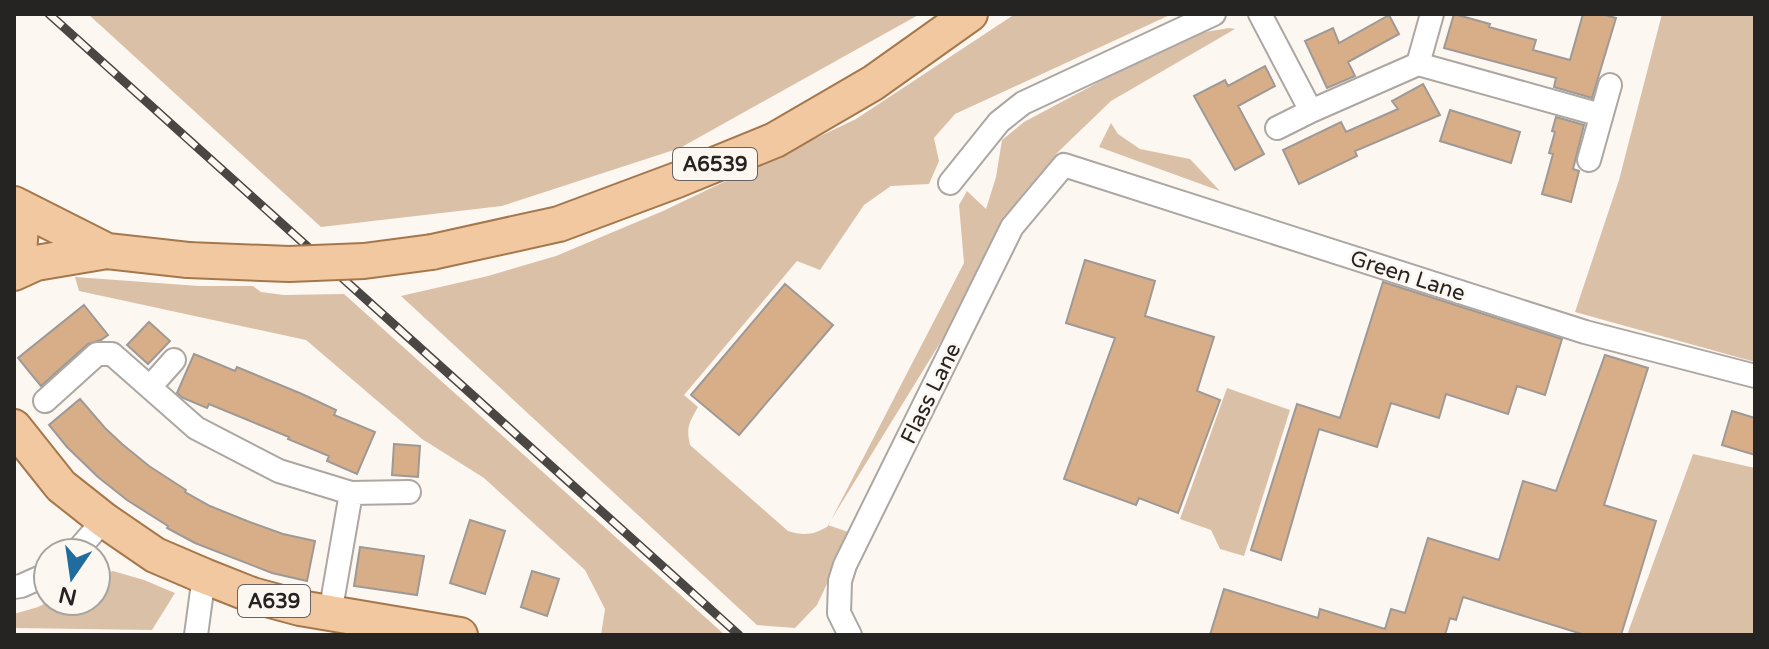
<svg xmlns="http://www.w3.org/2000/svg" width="1769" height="649" font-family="'Varela Round',sans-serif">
<rect width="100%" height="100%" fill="#fdf7f2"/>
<path fill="#dbc0a8" d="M88,14H920L680,148L502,206L321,227Z
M1015,14H1172L955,114L934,138L939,161L929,184L891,186L864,205L820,270L797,261L684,395L698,407C689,423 686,427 690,445L788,531C804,536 814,535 828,526L964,263L959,205L967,191L986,209L996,177L1002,140L1024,122L1187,35L1229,28L1235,29L1111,101L1057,153L828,525L851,533L817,605L795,628L757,625L401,296L488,276L556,256L663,211L856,119Z
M1662,14H1755V362L1575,312L1619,180Z
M1111,123L1118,134L1140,149L1190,159L1220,191L1099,147Z
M75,277L199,286H253L261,292L284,295L344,294L725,635H601L605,609L585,570L484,478L422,439L306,340L79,291Z
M1227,388L1290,410L1244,556L1220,549L1211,530L1180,519Z
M1693,454L1755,468V635H1627Z
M113,571L144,580L175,593L152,630L14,628V614L38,607L50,601H96V576Z"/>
<path fill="#d8ae89" stroke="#9f9995" stroke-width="2" d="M1454,14L1490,24L1489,27L1536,40L1533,50L1570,60L1583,14H1601L1616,18L1592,98L1554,87L1556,78L1444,48Z
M1389,15L1399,34L1348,62L1355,76L1327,88L1305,41L1333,28L1339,43Z
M1265,66L1275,86L1238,106L1264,154L1235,170L1194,96L1225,80L1228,86Z
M1423,84L1440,115L1355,151L1357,156L1299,184L1283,150L1341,122L1346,132L1398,109L1392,101Z
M1450,110L1520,132L1511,163L1440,141Z
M1556,117L1584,125L1573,169L1579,171L1571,202L1542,194L1553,154L1549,153L1555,132L1552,131Z
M1085,260L1155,281L1145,316L1214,337L1197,391L1220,400L1178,513L1139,498L1136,505L1064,479L1115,338L1066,323Z
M1383,282L1562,339L1545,395L1517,386L1508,414L1446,394L1439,418L1391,403L1377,447L1319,429L1281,560L1251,550L1297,404L1340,418Z
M785,284L833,325L739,435L691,395Z
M84,305L108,335L101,340L88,344L41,386L18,358Z
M149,322L170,341L148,364L127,345Z
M194,354L235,371L237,367L302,394L336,410L334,415L375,432L357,474L327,461L329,456L288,439L289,437L209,404L207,408L183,398L177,393Z
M1605,355L1648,368L1604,505L1656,521L1621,635H1585L1463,597L1456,620L1450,618L1445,635H1210L1224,589L1318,618L1320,609L1385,629L1391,609L1405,613L1428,538L1499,560L1523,481L1556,491Z
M80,399L105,428L122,444L149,466L186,490L185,492L210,506L247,521L283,534L315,541L307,581L272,573L195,543L167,528L168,526L127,500L98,477L67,447L49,425Z
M1732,411L1755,418V455L1722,445Z
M394,444L420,446L418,477L392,475Z
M470,520L505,531L485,594L450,583Z
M360,547L424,556L417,595L354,586Z
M532,571L559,579L547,616L521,607Z"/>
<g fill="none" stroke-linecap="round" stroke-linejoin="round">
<g stroke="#aca7a2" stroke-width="26">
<path id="minor" d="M1260,14L1311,111
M1418,64L1601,115
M1277,128L1311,111L1418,64L1432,14
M1589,160L1610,85
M950,183L999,122L1023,103L1214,14
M150,387L174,360
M45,401L97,354H112L196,428L279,471L351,493L409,492
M75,553L104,520
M14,587L21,586L48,574
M330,614L351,493
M196,635L204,576
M850,635L839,613L840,581L845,565L1012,227L1064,165L1585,332L1755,376"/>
</g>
<g stroke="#a5774c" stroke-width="38">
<path id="primary" d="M14,204L107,251
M14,204C22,227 23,241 14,264
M432,252L559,224L677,180L775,140L873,83L970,14
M14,273L36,263L107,251L188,260
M14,427L61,486L104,520L155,555L204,576L252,595L300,608L460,635"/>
</g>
<use href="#minor" stroke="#fff" stroke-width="22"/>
<use href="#primary" stroke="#f2c8a1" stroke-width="34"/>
<g stroke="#494644" stroke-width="9">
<path id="rail" d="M49,14L739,635"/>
</g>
<use href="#rail" stroke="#fdf7f2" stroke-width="6" stroke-dasharray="18" stroke-linecap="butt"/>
<g stroke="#a5774c" stroke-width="38" stroke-linecap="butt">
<path id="primary-bridge" d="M188,260L289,264L364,261L432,252"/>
</g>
<use href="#primary-bridge" stroke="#f2c8a1" stroke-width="34"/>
</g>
<g text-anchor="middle" stroke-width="6" stroke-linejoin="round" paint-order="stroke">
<g fill="#fdf7f2" stroke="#666360" stroke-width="2">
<rect x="673" y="148" width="84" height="32" rx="6"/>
<rect x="238" y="585" width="72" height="32" rx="6"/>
</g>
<g font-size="20" font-weight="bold" fill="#262422">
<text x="715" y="171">A6539</text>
<text x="274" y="608">A639</text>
</g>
<g font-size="22" fill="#262422" stroke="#fdf7f2">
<text transform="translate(1408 275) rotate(18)" y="8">Green Lane</text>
<text transform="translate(930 393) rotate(-64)" y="8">Flass Lane</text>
</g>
</g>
<rect width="1769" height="649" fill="none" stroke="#262422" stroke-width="32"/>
<g transform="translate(72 577) rotate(193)"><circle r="38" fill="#fdf7f2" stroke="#a7a39f" stroke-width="2"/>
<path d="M0-6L14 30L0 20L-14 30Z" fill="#216c9f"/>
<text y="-12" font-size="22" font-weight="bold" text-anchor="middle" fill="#262422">N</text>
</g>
</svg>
